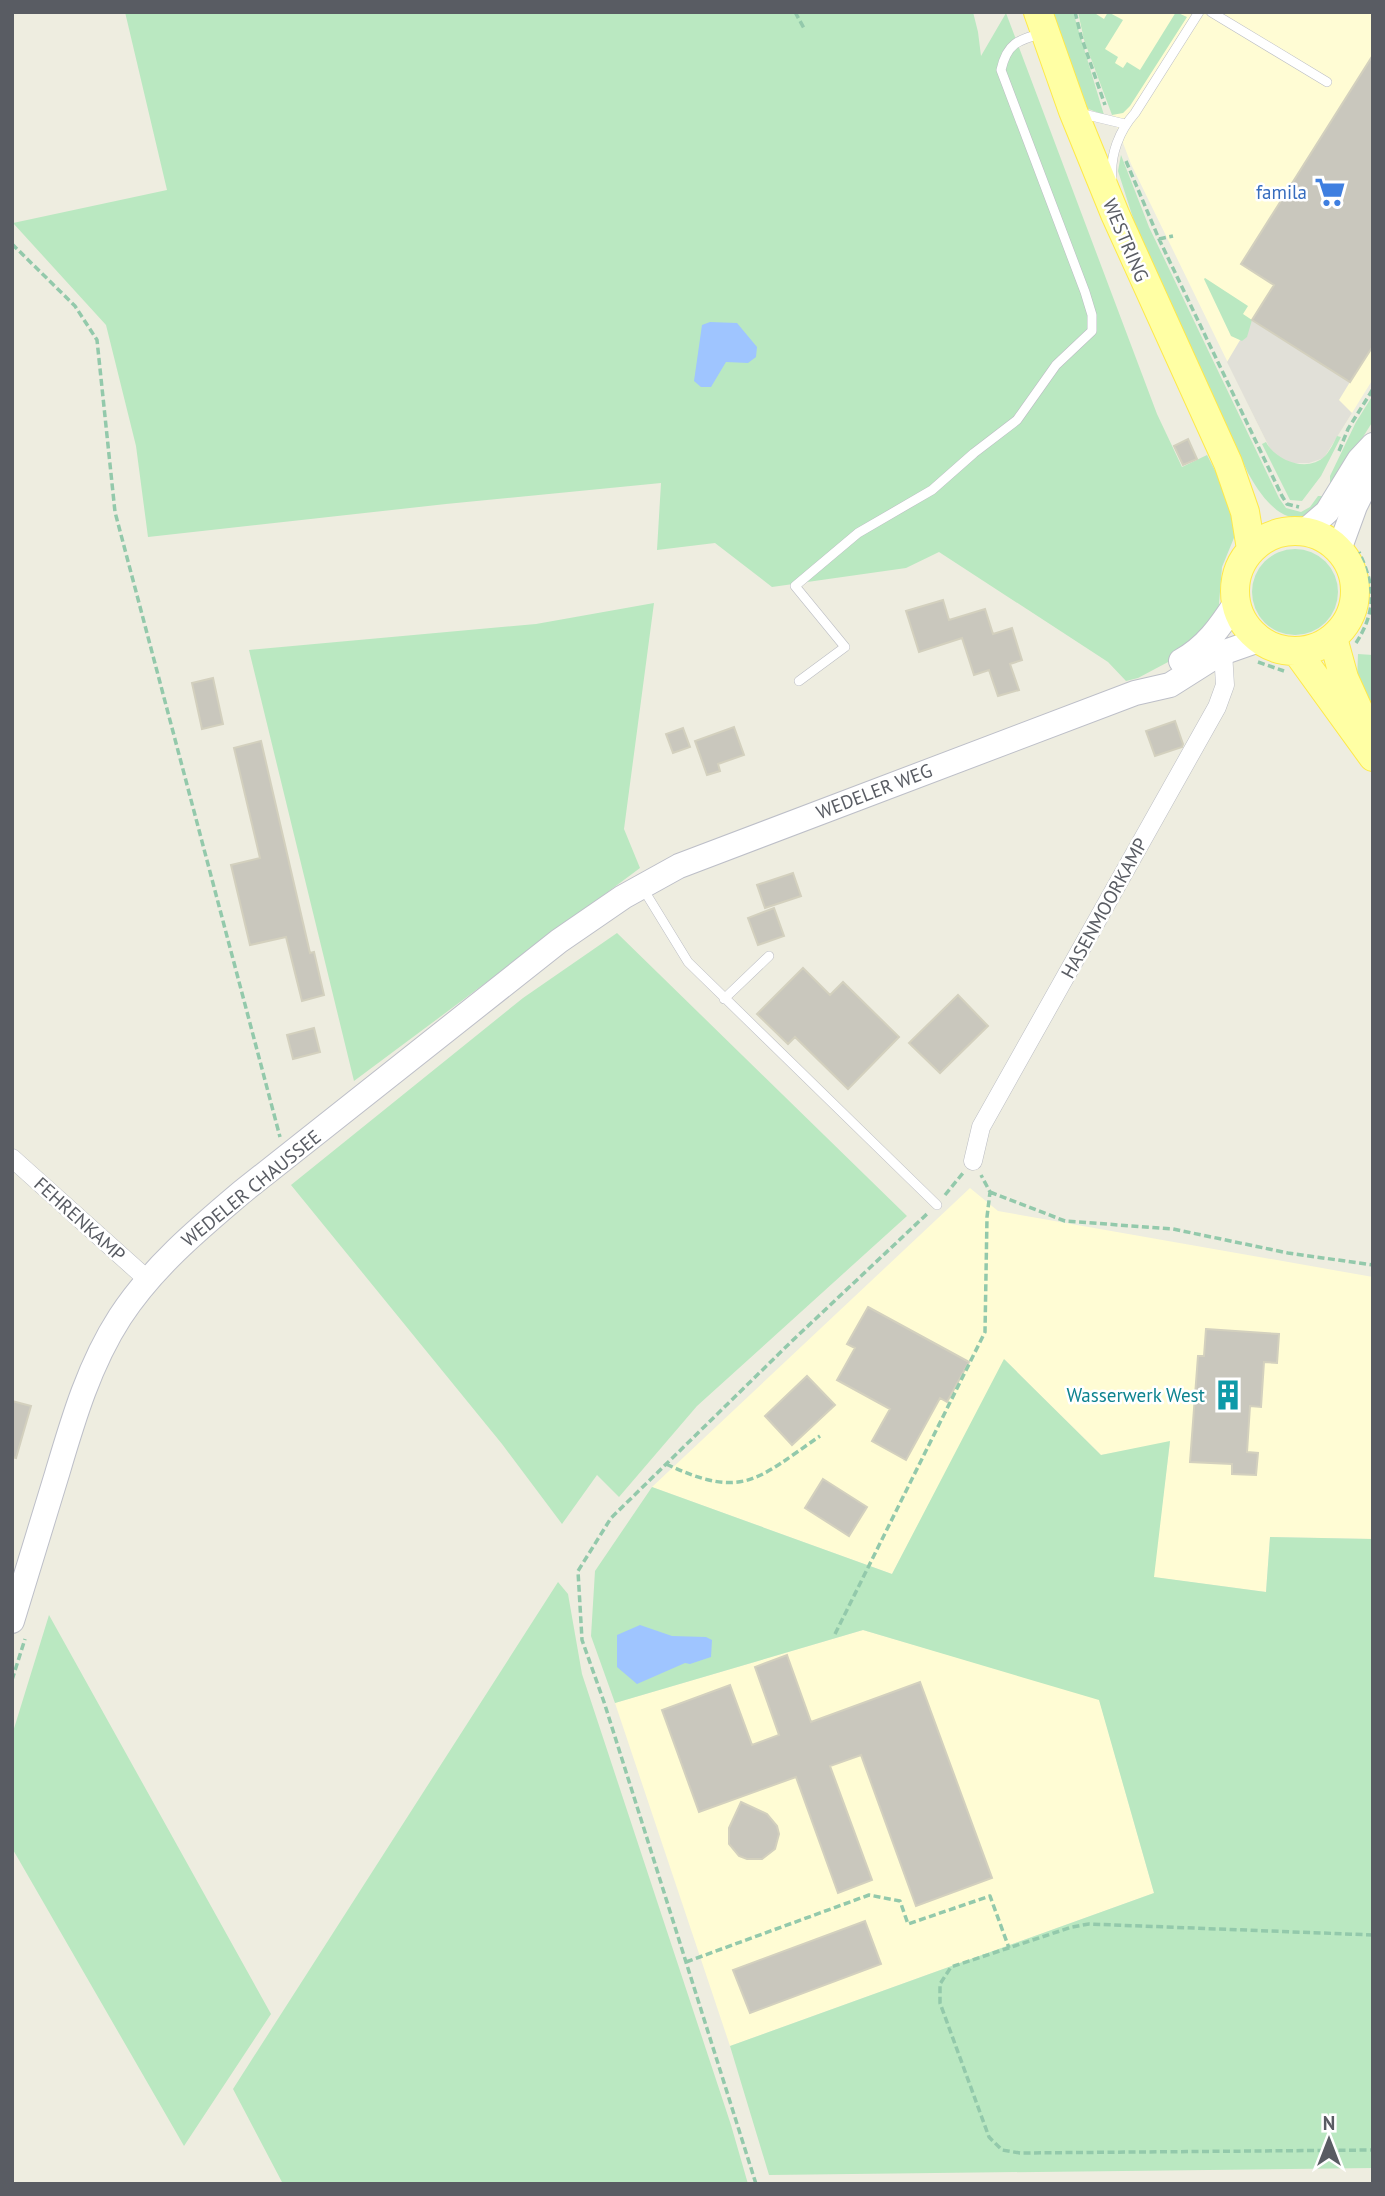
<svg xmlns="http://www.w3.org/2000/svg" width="1385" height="2196" font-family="'PT Sans',sans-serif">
<rect width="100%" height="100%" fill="#eeede0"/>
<path fill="#fffcd4" d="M1078,12H1373V379L1324,458L1271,451L1131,164L1084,40Z
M970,1188L998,1211L1373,1277V1539L1270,1537L1266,1592L1153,1577L1170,1442L1101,1455L1005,1360L892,1574L652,1487Z
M863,1630L1099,1699L1154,1893L730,2046L615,1703Z"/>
<path fill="#e1e0d8" d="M1252,320L1350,382L1339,400L1352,413L1324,458L1309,463H1291L1278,458L1271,451L1227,362Z"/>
<path fill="#bae8c1" d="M125,12H973L978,32L981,56L1006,13L1157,414L1182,467L1207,455L1231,501L1236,533L1222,567L1218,616L1185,653L1138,678L1126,681L1108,662L939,552L906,568L772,587L715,543L657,550L661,483L446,504L148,537L136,446L106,325L13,223L167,190Z
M1050,12H1073L1104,115L1086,108Z
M1078,12H1093L1104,19L1108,12L1123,20L1105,49L1118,57L1115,63L1123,68L1127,62L1140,70L1176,12L1187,17L1130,106L1123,113L1112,115L1084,40Z
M1121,155L1149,227L1279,498L1286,508L1301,512L1310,507L1318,496H1325C1320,502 1315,509 1309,513C1282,530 1258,491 1248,473L1140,240L1118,171Z
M1205,278L1248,306L1243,314L1252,320L1247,337L1242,341L1231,336L1204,279Z
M1373,395V421L1333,485L1330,483V476L1356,422Z
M1337,436L1341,437L1321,476L1302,501L1290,500L1262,444L1266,442C1276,461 1308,473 1325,456C1330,451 1334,442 1337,436Z
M1252 592a43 43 0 1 1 86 0a43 43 0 1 1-86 0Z
M654,603L624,829L640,868L354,1081L249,650L536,624Z
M1358,654L1373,655V715L1357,681Z
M617,933L907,1216L697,1406L619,1497L597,1475L562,1524L502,1444L291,1185L523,998Z
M1004,1359L1101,1455L1170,1441L1154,1577L1266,1592L1270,1537L1373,1539V2168L769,2175L730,2046L1154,1893L1099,1700L863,1630L615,1703L591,1636L595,1571L652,1487L892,1574Z
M558,1582L568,1594L582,1674L731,2125L748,2184H283L233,2089Z
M49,1615L271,2014L184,2146L12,1848V1735Z"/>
<path fill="#9fc5ff" d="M710,322L737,323L757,347L756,357L748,363L726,362L711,387H701L694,381L702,325Z
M640,1625L672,1636L706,1637L712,1640L711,1657L690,1664L685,1663L637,1684L617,1667V1635Z"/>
<path fill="#c9c7bd" stroke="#d3d0be" stroke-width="2" d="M1373,55V346L1350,382L1252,320L1274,285L1241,264Z
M1188,439L1197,459L1183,465L1174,446Z
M943,600L949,620L985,609L993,634L1012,628L1022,660L1010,664L1019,690L998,696L989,670L974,675L962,638L919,652L906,611Z
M213,678L223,724L202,729L192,683Z
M1175,721L1183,744L1182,747L1155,756L1146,731Z
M734,727L744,755L718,764L720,771L707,775L695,741Z
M683,728L690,747L673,753L666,734Z
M261,741L310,953L314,952L324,995L302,1001L286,937L250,945L231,865L260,858L234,748Z
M793,873L801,896L765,908L757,885Z
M774,908L784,936L758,945L748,918Z
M803,968L830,995L843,982L899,1037L848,1089L795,1037L788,1044L757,1014Z
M958,995L988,1026L940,1073L909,1043Z
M314,1028L320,1052L293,1059L287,1035Z
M868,1307L969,1362L947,1402L940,1398L906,1460L872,1441L890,1409L837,1380L855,1348L847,1344Z
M1206,1329L1279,1334L1277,1363L1264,1362L1261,1407L1250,1406L1247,1452L1258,1453L1256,1475L1232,1474V1464L1190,1462L1198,1356H1204Z
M807,1376L835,1405L792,1445L765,1416Z
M12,1401L31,1406L16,1458L12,1457Z
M823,1479L867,1507L849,1536L805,1508Z
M787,1655L811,1722L920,1682L992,1878L916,1906L861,1755L830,1766L872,1880L838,1893L796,1777L699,1812L662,1710L730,1685L752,1745L779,1735L755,1667Z
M741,1802L767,1814L777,1826L779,1834L775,1849L762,1859H747L739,1856L729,1844V1828Z
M865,1921L881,1964L750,2013L733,1970Z"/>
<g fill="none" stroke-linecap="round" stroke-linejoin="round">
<g stroke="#bbbdc3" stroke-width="10">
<path id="lane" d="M1211,12L1327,82
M1079,113L1125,124
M1112,178C1110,155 1119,131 1135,113L1199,12
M799,681L845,647L795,586L858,533L932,490L974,453L1017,420L1056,365L1092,331V315L1085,292L1001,70C1007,43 1018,40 1043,33
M642,887L688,962L937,1205
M724,999L769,956"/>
</g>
<g stroke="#bbbdc3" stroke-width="19">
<path id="street" d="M12,1158L148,1280
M973,1161L981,1127L1217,707L1225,685L1223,652"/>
</g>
<g stroke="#bdbfc8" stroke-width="26">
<path id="secondary" d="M1305,531L1327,512L1359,460L1373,445
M1339,550L1355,506L1373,470
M1181,661C1206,647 1220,627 1235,604
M12,1621C27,1572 42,1523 57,1474C73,1420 89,1365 120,1317C152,1268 197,1230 242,1192L559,941L623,897L679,866L1135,693L1170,685L1219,654L1259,640"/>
</g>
<g stroke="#fee949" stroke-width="30">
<path id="primary" d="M1038,12L1073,111L1115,214L1228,463L1245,512L1251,549
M1235 591a60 60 0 1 1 120 0a60 60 0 1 1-120 0Z
M1333,638L1344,678L1363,720
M1297,652L1373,757"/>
</g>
<path stroke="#93c9ab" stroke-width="3.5" stroke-dasharray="7 3.5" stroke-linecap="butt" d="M795,12L805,30
M1075,12L1081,36L1105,105
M1126,161L1159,239L1282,496L1287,504L1299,507
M1159,239L1173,236
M12,244L75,306L97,340L115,512L280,1137
M1339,451L1348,429L1373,389
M1356,643C1377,610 1375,586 1359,552
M1258,662L1284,671
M990,1192L1065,1221L1173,1229L1288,1253L1373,1265
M945,1195L963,1173
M666,1464C743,1500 756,1480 820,1436
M835,1634L985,1332L987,1217L990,1192L981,1175
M12,1680L25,1639
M1373,1935L1089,1924L1072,1927L951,1967L940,1984V2003L989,2137L1002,2150L1020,2153L1373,2150
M686,1962L869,1895L900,1901L908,1924L990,1896L1009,1948
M756,2184L604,1702L582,1640L578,1571L611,1518L792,1341L928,1213"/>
<use href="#lane" stroke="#fff" stroke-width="9"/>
<use href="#street" stroke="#fff" stroke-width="18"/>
<use href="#secondary" stroke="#fff" stroke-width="24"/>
<use href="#primary" stroke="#ffffa4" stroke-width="28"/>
</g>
<defs>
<g id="supermarket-bare" transform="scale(2.415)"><path d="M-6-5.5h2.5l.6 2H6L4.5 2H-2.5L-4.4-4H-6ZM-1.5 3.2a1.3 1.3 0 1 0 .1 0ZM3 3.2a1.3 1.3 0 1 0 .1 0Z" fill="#3f7fe0" stroke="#fff" stroke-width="2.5" paint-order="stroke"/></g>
<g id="building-bare" transform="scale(2.415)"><path d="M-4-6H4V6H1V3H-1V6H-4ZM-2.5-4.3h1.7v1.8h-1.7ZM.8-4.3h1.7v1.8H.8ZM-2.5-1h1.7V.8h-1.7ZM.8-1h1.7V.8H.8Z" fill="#0f9aa8" stroke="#fff" stroke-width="2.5" paint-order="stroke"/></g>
</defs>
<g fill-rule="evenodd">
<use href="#supermarket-bare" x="1330" y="192"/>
<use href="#building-bare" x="1228" y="1395"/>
</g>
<g text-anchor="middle" stroke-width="5" stroke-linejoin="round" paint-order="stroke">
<g font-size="19" fill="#366cbe" stroke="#fff" text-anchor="end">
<text x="1307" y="199">famila</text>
</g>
<g font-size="19" fill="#595c63" stroke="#fff">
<text transform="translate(1126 240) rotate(67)" y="7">WESTRING</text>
<text transform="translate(874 791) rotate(-21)" y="7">WEDELER WEG</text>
<text transform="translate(1104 908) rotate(-61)" y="7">HASENMOORKAMP</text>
<text transform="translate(251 1188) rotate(-39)" y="7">WEDELER CHAUSSEE</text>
<text transform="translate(80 1219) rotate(42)" y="7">FEHRENKAMP</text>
</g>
<g font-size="19" fill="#0d838f" stroke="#fff" text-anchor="end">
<text x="1205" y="1402">Wasserwerk West</text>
</g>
</g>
<rect width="1385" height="2196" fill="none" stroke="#595c63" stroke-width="28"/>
<g transform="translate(1329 2140)" stroke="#ffffff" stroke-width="5" paint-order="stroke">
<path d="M0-5L12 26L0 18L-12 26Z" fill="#595c63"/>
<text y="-10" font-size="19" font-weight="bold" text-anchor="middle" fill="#595c63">N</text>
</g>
</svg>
